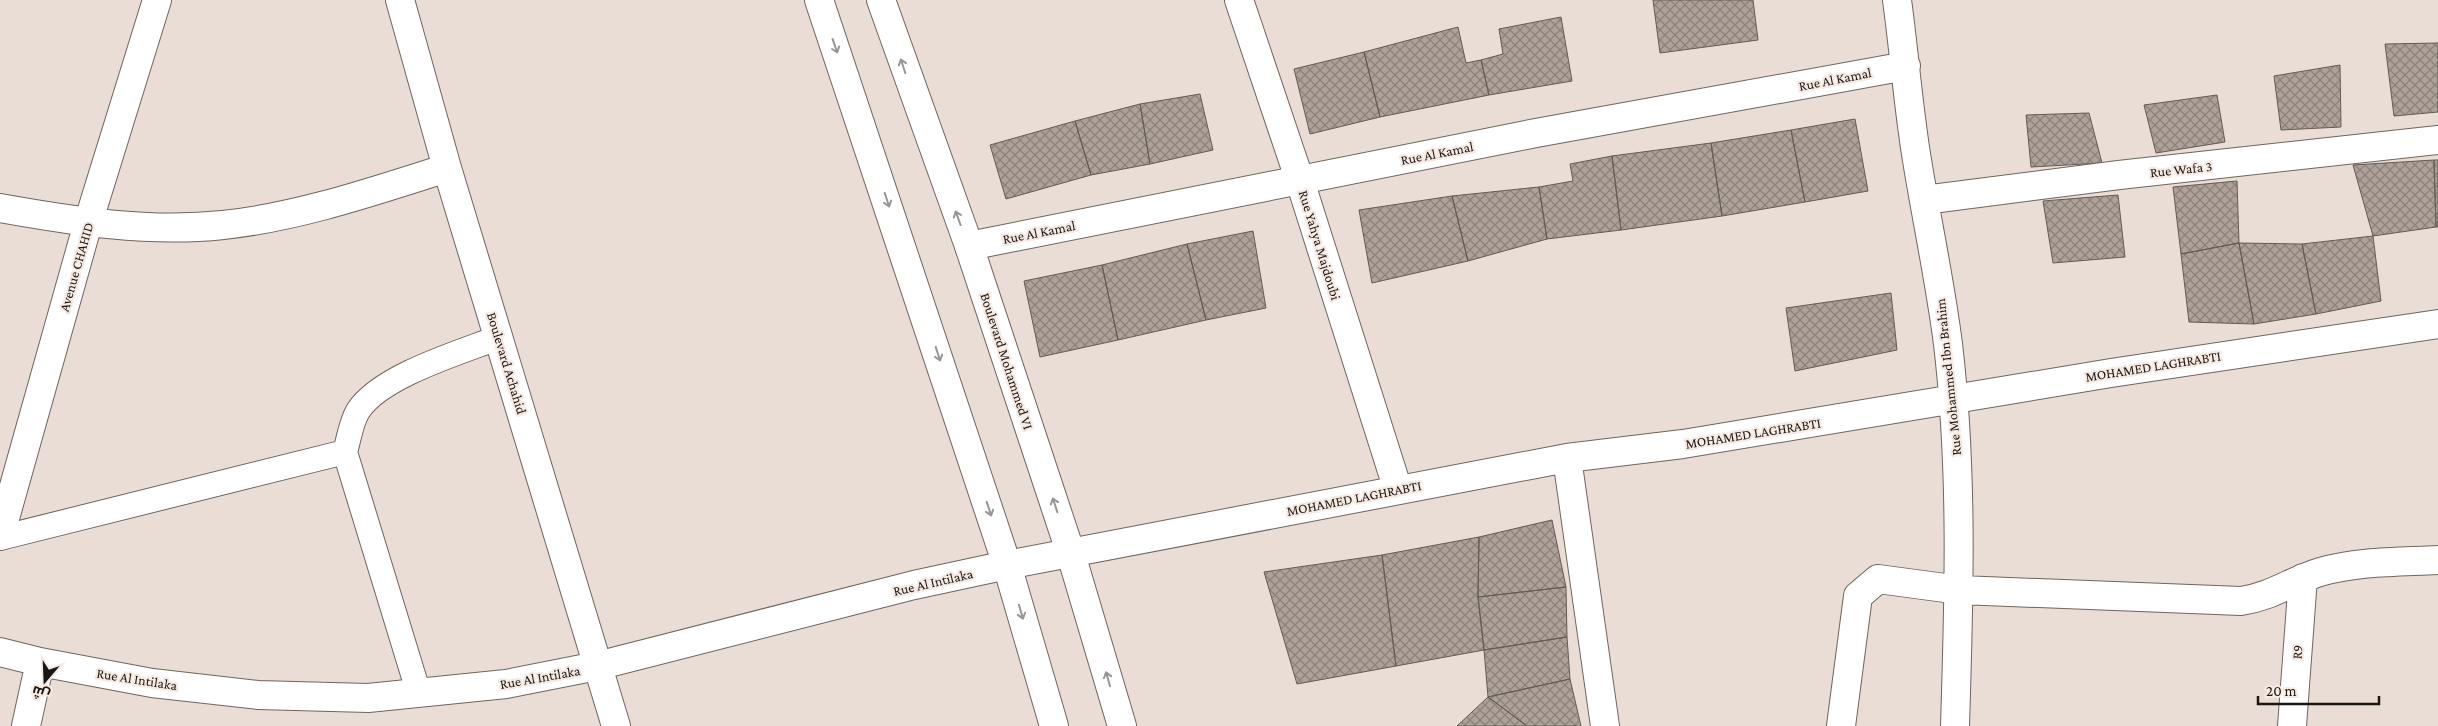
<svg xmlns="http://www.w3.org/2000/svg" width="2438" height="726" font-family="'Crimson Pro',Cairo,serif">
<defs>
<pattern id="building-cross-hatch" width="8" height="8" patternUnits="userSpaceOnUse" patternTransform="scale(1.25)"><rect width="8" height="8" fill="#ada19a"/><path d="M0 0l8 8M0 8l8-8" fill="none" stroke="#8c827c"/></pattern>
</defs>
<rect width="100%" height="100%" fill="#eaddd5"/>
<path fill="url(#building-cross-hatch)" stroke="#655a54" d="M1653,0H1753L1758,40L1660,53Z
M1561,17L1572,81L1489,95L1481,60L1503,54L1499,29Z
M1458,27L1466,63L1481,60L1489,95L1380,117L1364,52Z
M2438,43V112L2394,116L2385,44Z
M1364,52L1380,117L1310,134L1294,69Z
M2340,65L2341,127L2281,130L2274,76Z
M1200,94L1213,150L1150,164L1140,104Z
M2217,95L2225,142L2156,153L2144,105Z
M1140,104L1150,164L1091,175L1075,121Z
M2089,113L2102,163L2031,167L2026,115Z
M1855,119L1868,191L1805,202L1791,130Z
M1075,121L1091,175L1006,199L990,145Z
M1791,130L1805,202L1722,216L1711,143Z
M1711,143L1722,216L1621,230L1612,156Z
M1612,156L1621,230L1547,239L1539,187L1573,181L1570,164Z
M2434,160L2436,227L2373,236L2353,165Z
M2434,160H2438V227H2436Z
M2237,181L2239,243L2181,254L2173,187Z
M1539,187L1547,239L1468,261L1452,196Z
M2118,195L2125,257L2053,263L2043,201Z
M1452,196L1468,261L1372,283L1359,210Z
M1253,231L1266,308L1206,320L1187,244Z
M2373,236L2381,301L2316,314L2302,244Z
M2239,243L2302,244L2316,314L2254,324Z
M2239,243L2254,324L2189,322L2181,254Z
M1187,244L1206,320L1118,340L1102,265Z
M1102,265L1118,340L1040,357L1024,281Z
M1891,293L1897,350L1795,371L1786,308Z
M1552,520L1566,587L1478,597L1479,537Z
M1479,537L1478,597L1484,650L1396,666L1382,555Z
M1382,555L1396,666L1297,684L1264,572Z
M1566,587L1567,637L1484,650L1478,597Z
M1567,637L1570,679L1488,697L1484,650Z
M1570,679L1581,726H1527L1488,697Z
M1488,697L1527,726H1457Z"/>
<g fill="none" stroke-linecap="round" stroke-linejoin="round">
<g stroke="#70655e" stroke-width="26">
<path id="lane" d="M0,538L345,452
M419,694L345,452C349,439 351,422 358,411C380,376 461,352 500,337"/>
</g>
<g stroke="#70655e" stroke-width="30">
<path id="street" d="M400,0L447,168L616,726
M1239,0L1300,181L1398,490
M1897,0C1904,51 1908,103 1916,154C1926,217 1940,281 1948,344C1963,471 1959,599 1955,726
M1924,200L2119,175L2438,140
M0,208C73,221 148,233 223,225C299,217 374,191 447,168
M969,246L1536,133L1906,66
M1567,458L1605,726
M0,536L88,223L157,0
M0,652L40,662L152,683L258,695L368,698L506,684L597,666L914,585L1007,565L1567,458L1683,444L2111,373L2438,324
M26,726L40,662
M1841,726L1858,596L1878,579L1960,590L2241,601C2273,596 2291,581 2320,572C2358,561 2399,562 2438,560
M2292,726L2303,578"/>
</g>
<g stroke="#70655e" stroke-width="30">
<path id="secondary" d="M819,0L1007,565L1054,726
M881,0L969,246L1070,551L1122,726"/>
</g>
<use href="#lane" stroke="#fff" stroke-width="24"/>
<use href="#street" stroke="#fff" stroke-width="28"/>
<use href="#secondary" stroke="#fff" stroke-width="28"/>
</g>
<defs><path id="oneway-shaft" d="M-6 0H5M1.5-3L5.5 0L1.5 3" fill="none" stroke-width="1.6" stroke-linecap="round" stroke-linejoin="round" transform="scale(1.25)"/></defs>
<g stroke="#989695">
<use href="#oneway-shaft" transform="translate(835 46) rotate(71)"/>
<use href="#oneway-shaft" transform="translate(903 66) rotate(-108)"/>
<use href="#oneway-shaft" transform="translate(887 200) rotate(72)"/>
<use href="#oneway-shaft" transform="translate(958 218) rotate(-110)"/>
<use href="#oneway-shaft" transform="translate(938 354) rotate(72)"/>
<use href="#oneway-shaft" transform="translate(1055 505) rotate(-108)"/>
<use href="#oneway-shaft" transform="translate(989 509) rotate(72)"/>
<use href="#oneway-shaft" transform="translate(1021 612) rotate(74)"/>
<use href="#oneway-shaft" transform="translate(1108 679) rotate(-106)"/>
</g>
<g text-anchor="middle" stroke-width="4.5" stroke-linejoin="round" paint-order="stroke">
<g font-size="14" fill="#1a1613" stroke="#f7eae2">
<text transform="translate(1835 79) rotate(-11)" y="5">Rue Al Kamal</text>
<text transform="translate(1437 153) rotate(-11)" y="5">Rue Al Kamal</text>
<text transform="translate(2181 169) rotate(-6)" y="5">Rue Wafa 3</text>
<text transform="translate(1039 232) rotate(-11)" y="5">Rue Al Kamal</text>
<text transform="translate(1320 245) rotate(73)" y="5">Rue Yahya Majdoubi</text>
<text transform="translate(76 267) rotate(-74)" y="5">Avenue CHAHID</text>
<text transform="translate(1007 361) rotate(72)" y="5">Boulevard Mohammed VI</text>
<text transform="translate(507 363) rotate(73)" y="5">Boulevard Achahid</text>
<text transform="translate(2153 366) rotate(-9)" y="5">MOHAMED LAGHRABTI</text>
<text transform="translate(1948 377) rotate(-96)" y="5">Rue Mohammed Ibn Brahim</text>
<text transform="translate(1753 433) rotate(-9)" y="5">MOHAMED LAGHRABTI</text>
<text transform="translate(1354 498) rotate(-11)" y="5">MOHAMED LAGHRABTI</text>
<text transform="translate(933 582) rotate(-13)" y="5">Rue Al Intilaka</text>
<text transform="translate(2297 652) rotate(-86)" y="5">R9</text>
<text transform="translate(540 677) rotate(-10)" y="5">Rue Al Intilaka</text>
<text transform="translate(137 679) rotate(9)" y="5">Rue Al Intilaka</text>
</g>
</g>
<g transform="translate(45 681) rotate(199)" stroke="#f7eae2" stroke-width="4" paint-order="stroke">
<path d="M0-4L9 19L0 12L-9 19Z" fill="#1a1613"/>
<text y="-8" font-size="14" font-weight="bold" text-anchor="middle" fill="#1a1613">ش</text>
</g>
<path d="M2258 696v8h121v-8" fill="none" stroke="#1a1613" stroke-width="2.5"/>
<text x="2266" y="696" font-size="15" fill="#1a1613" stroke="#f7eae2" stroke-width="4" paint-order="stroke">20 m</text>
</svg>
